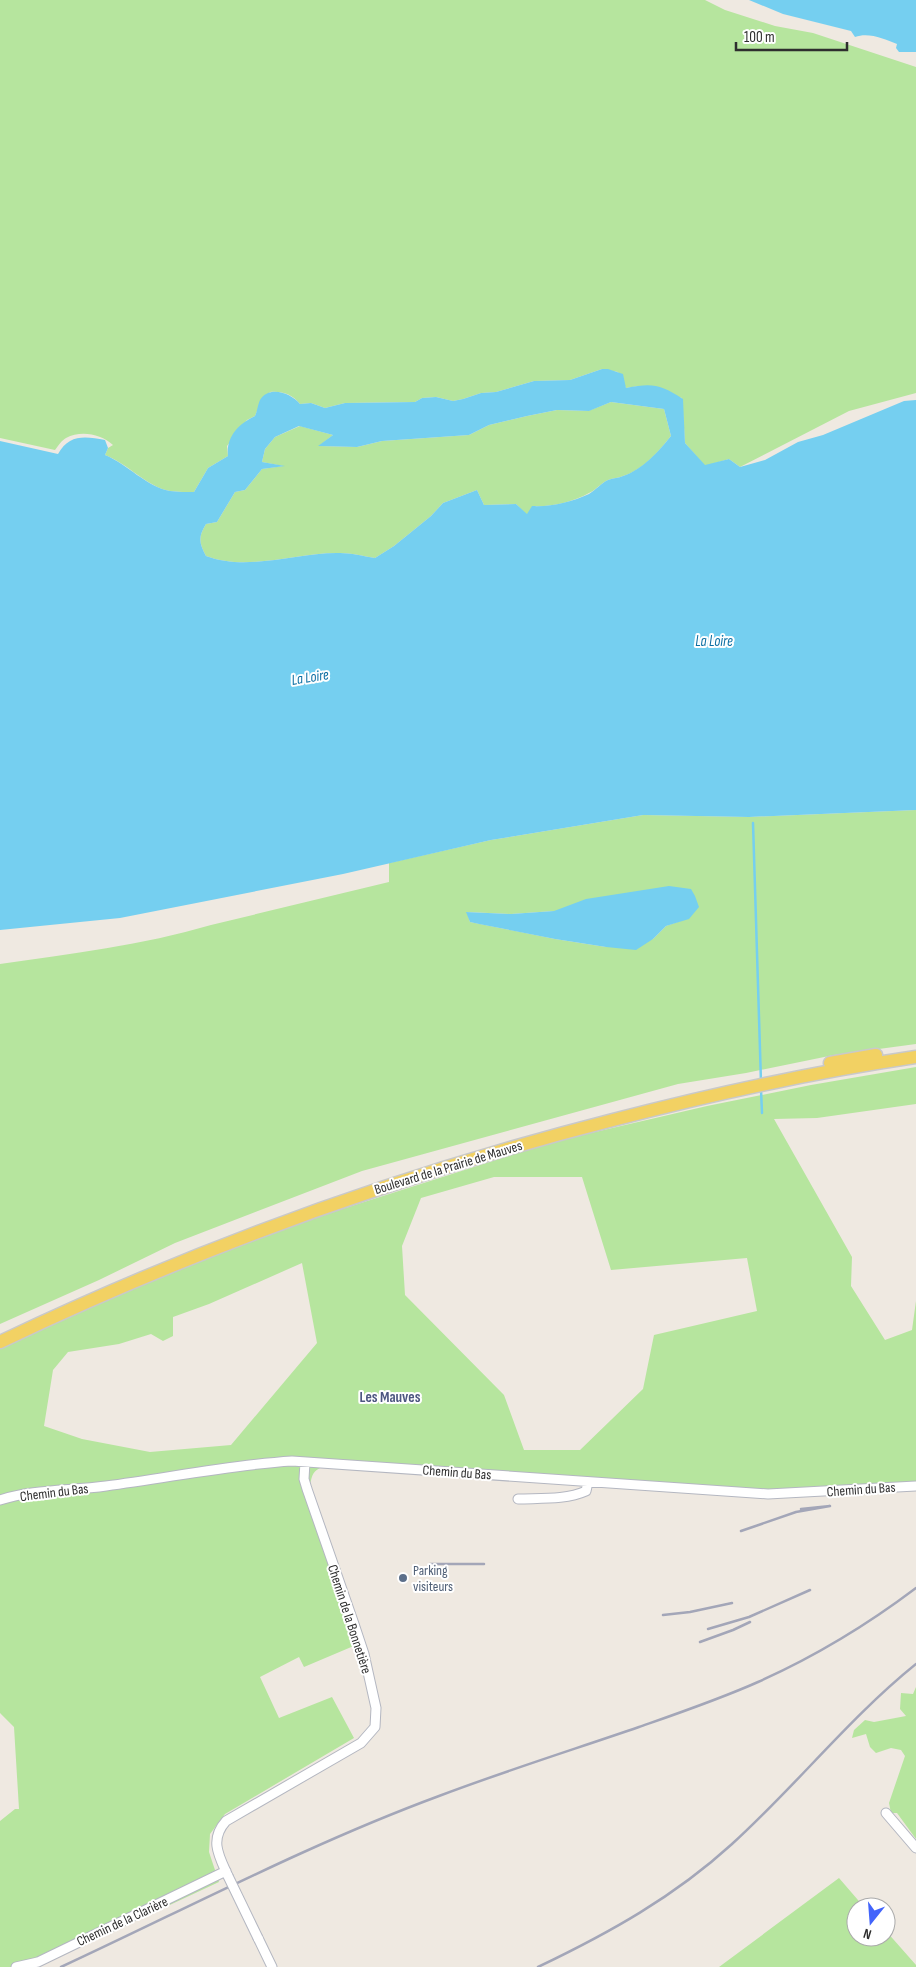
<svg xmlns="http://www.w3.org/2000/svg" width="916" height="1967" font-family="'Sofia Sans Condensed',sans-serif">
<rect width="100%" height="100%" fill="#efe9e1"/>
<path fill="#b6e59e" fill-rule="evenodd" d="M0,0H705L725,10L775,26L813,33L913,66L916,67V393L849,411L740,467L729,459L705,466L685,443L682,398L639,386L626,388L618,372L602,369L570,380L534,381L496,392L481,393L463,399L453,401L436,397L422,398L415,402L345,403L325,408L311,403L300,404C292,394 282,391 270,392L259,406L255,416L247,420L227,446L228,456L208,468L194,492C187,492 178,492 170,491C147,487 127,463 105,455L108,448L113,445C101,434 81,430 66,438C62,440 58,446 55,450L0,438Z
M611,402L664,409L671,436C659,451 643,470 623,476C619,478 613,478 608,480C601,483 596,490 589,493C573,502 551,507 533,506L527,515L516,504L484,505L477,490L443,503L431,516L394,546L375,558C363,556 351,553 340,553C296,552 249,572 206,556C199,543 198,537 206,524L217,522L235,492L245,490L262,469L283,466L262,462L265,449L275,437L300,426L333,435L319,446L357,447L382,441L469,435L489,425L527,416L557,410L588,411Z
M916,810V1044L834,1055L746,1073L678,1084L362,1171L175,1243L99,1280L0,1324V964C70,954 143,945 211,925L389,882V863L491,840L643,815L749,817ZM554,911L689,918L666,926L653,939L606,947L555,939L470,922L467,912L511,914Z
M916,1067V1104L817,1118L774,1119L852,1257L851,1286L885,1340L912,1330L916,1301V1489C864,1492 813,1498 761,1497L323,1467C313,1470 312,1475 310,1485L341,1571L333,1577L356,1645L304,1667L299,1657L260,1677L279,1718L332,1697L354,1738L225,1814L210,1834L209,1852L219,1882L37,1967H0V1821L15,1809H19L14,1727L0,1713V1347L71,1313L270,1232L552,1142L707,1106L811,1085ZM494,1177H582L611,1270L747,1258L757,1311L654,1335L643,1389L580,1450H524L504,1395L405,1295L402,1246L421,1198ZM302,1263L317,1343L231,1445L150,1452L82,1439L44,1426L53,1370L68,1352L119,1344L151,1334L163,1341L173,1336V1317L209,1304Z
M916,1687V1839L897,1813H891L889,1803L905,1756L901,1750L891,1748L876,1753L870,1747L866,1734L852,1738L854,1730L865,1720L874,1722L906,1716L900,1709L901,1693L913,1694Z
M839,1878L864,1907H856V1937H886V1931L916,1965V1967H719Z"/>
<path fill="#75cff0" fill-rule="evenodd" d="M749,0H916V52H899L896,48L897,44C884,39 869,32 855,37L851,31L783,14Z
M602,369H608L623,374L626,388C652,383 660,384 683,399L685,443L705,465L729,459L740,467L765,460L798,442L823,435L904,401L916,400V810L749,817L643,815L491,840L343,874L120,918L0,930V441L58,454C69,434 85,436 105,440L108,448L105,455C127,464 147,487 170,491C178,492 186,492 194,492L208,468L228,456C226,437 238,424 255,416C257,412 258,404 260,400C269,385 291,393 300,404L311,403L325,408L345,403L415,402L422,398L436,397L453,401L463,399L481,393L496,392L534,381L570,380ZM611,402L664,409L671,436C659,451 642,470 623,476C619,478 613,478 608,480C601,483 596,490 589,494C572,502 551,507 532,506L527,514L516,504L484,505L477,490L443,503L431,516L394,546L375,558C363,556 351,553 340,553C296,552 249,572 206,556C199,543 198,537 206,524L217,522L235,492L245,490L262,469L285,466L262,462L265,449L275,437L299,426L333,435L318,446L357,447L382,441L469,435L489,425L527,416L557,410L589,411Z
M669,886L691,889L695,896L699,907L689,919L666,926L653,939L636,950L606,947L555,939L479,924L470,922L466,912L511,914L554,911L586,899Z"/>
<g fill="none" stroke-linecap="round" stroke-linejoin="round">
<path stroke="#75cff0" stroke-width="2.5" d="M753,823L761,1082
M761,1090L762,1113"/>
<g stroke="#b4b7c1" stroke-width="11">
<path id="street" d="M518,1499C540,1498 566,1500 586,1491L588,1482
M0,1500C33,1489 71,1491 106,1486C168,1478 229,1465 292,1461L768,1494L916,1486
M886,1813L916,1848
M228,1876C219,1856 209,1840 226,1821L361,1743L375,1727L376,1708L364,1654L354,1624L307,1489L304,1479L305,1462
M258,1938L272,1967
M16,1967L38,1962L226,1871"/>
</g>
<g stroke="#c9c9c9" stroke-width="15">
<path id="primary" d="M830,1063L876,1055
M0,1342C197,1248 402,1174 613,1120C713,1094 814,1072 916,1057"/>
</g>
<use href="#street" stroke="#fff" stroke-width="9"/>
<use href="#primary" stroke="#f2d163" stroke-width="12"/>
<path stroke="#a3a6b8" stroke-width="2.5" d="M741,1531L796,1512L830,1506L801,1509
M430,1564H484
M663,1615L690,1612L732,1603
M708,1629L749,1617L810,1590
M700,1642L733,1630L750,1622
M61,1967C186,1909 309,1844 439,1796C505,1771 572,1750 639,1727C679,1713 720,1699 758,1682C814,1657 867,1625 916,1588
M538,1967C609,1933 674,1897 732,1844C796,1786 849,1718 916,1664"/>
<g stroke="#b4b7c1" stroke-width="11" stroke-linecap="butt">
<path id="street-bridge" d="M228,1876L258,1938"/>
</g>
<use href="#street-bridge" stroke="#fff" stroke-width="9"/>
</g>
<circle fill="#5c6f8a" stroke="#fff" stroke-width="2" cx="403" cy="1578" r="5"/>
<g text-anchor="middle" stroke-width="4" stroke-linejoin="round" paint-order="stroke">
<g font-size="14" fill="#2e2e2e" stroke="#fff">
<text transform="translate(448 1167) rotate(-17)" y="5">Boulevard de la Prairie de Mauves</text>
<text transform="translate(457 1472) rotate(4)" y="5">Chemin du Bas</text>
<text transform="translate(861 1489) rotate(-4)" y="5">Chemin du Bas</text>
<text transform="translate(54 1492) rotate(-7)" y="5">Chemin du Bas</text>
<text transform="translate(350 1619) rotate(72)" y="5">Chemin de la Bonnetière</text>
<text transform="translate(122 1921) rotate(-25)" y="5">Chemin de la Clarière</text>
</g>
<g font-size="14" fill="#4e5e75" stroke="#fff" text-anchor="start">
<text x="413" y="1575">Parking<tspan x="413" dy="16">visiteurs</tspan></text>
</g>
<g font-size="15" font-style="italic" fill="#0d6fa3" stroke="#fff">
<text x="714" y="646">La Loire</text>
<text transform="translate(310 677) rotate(-9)" y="5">La Loire</text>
</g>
<g font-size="15" font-weight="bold" fill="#4d5680" stroke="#fff">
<text x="390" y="1402">Les Mauves</text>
</g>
</g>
<g transform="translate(871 1922) rotate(197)"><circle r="24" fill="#ffffff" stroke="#ababab"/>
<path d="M0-4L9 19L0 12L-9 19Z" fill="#4264fb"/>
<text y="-8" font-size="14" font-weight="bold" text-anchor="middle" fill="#2e2e2e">N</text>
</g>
<path d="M736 42v8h111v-8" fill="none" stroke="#2e2e2e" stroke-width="2.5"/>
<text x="744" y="42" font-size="15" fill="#2e2e2e" stroke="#ffffff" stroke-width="4" paint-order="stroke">100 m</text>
</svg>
